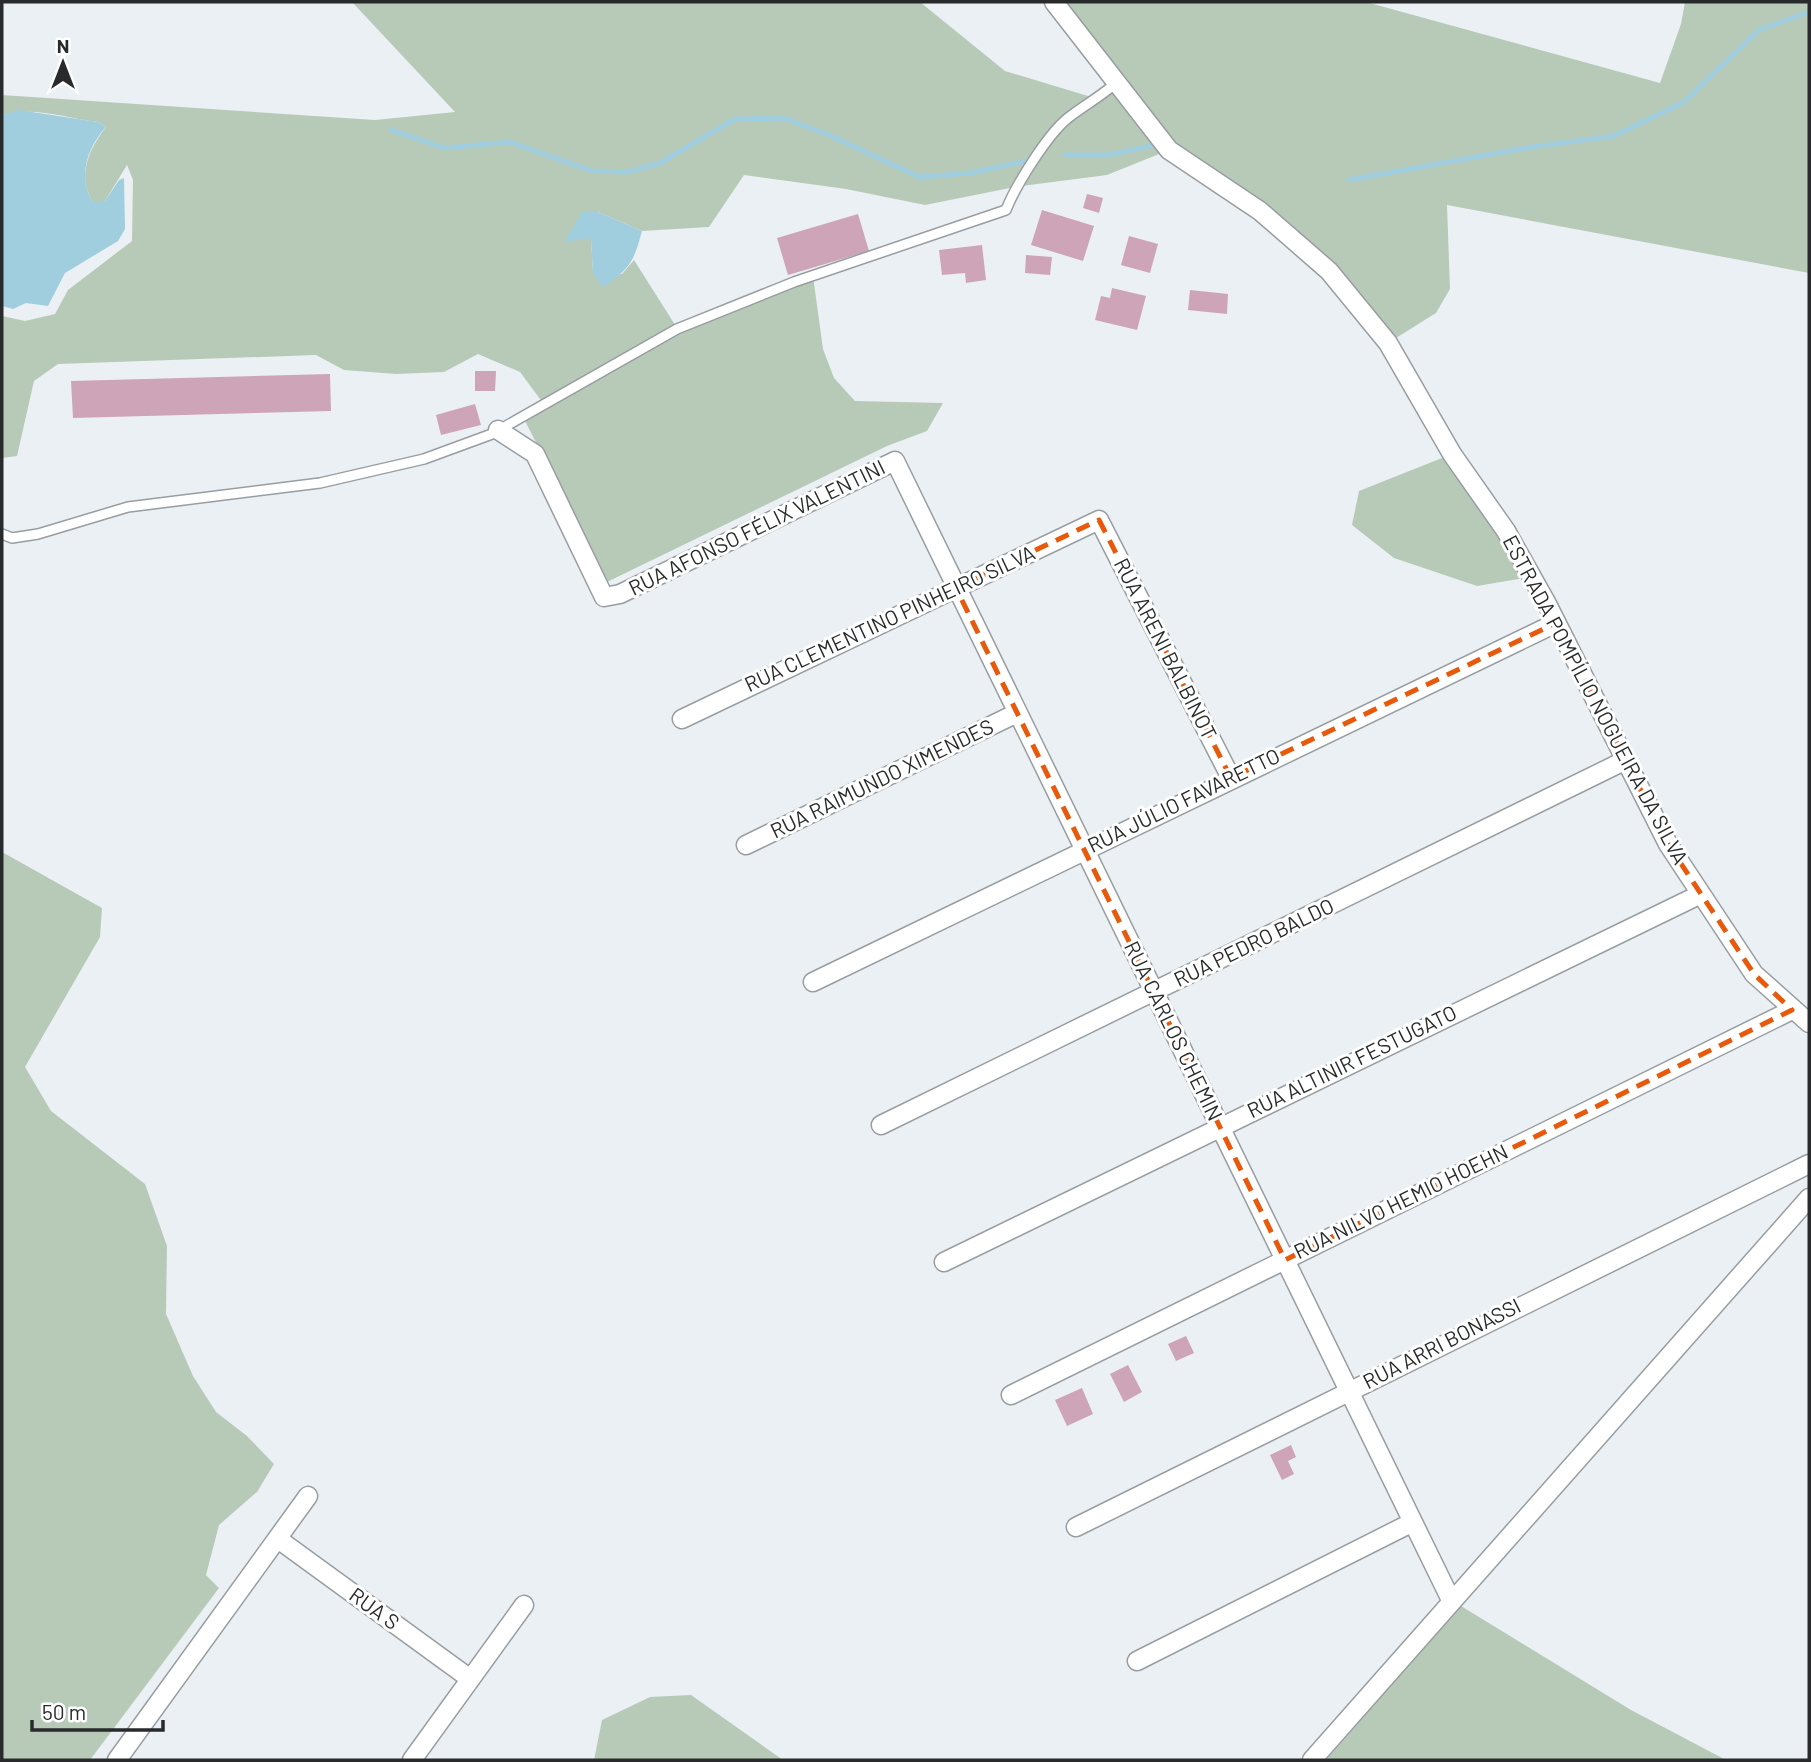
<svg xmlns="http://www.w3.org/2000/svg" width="1811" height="1762" font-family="Barlow,sans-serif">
<rect width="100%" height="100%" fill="#ebf0f4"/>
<path fill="#b7cab8" d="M352,2H920L1005,71L1098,99L1117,82L1054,2H1366L1660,83L1681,24L1685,2H1809V273L1447,205L1450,289L1436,313L1388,343L1329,271L1169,150L1107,175L1015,187L925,205L846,189L744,175L709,227L642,231L598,212L591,238L593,273L622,274L634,260L677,328L813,276L823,349L834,378L855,401L943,403L927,431L887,446L607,582L522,415L543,403L520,372L478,354L444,372L396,374L344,370L316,355L58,364L34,381L17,456L2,458V316L25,321L55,314L68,290L132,241L133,180L127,165L105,201H92C77,174 89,149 106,127L98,122C65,118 35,106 2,115V95L375,120L455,112Z
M1452,454L1531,577L1477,586L1394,558L1352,525L1359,491Z
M2,852L102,908L100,937L25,1067L51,1111L145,1184L167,1246L166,1314L193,1376L216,1412L247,1436L274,1464L257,1492L219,1525L206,1575L219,1588L90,1760H2Z
M1461,1606L1631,1710L1726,1760H1326Z
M691,1695L783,1760H594L602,1720L650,1697Z"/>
<path fill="#a0cedf" d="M19,110L98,122L106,127C87,148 78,175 92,201H105L119,180L124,178L125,229L118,241L65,273L48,306L26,303L13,309L2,306V115Z
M583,211L598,212L642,231C634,261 630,269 603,287L593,273L591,238L564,242Z"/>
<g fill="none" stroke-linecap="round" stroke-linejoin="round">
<path stroke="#a0cedf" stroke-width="5" d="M391,130L445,148L510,142L592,171L628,172L660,163L735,119L784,118L829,135L919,177L971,173L1031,160
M1065,155H1108L1151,146
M1349,180L1525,148L1614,136L1684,102L1759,30L1809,12"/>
</g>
<path fill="#cda4b8" d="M1087,194L1103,198L1099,213L1083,208Z
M1042,210L1094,226L1083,261L1031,245Z
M858,214L869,251L788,275L777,238Z
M1129,236L1158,244L1150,273L1121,265Z
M982,245L986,280L966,283L965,273L942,275L939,250Z
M1026,255L1052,257L1050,275L1025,273Z
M1112,288L1146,296L1137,330L1095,320L1101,296L1110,298Z
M1190,290L1228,294L1227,314L1188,310Z
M475,371H496L495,391H475Z
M330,374L331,411L73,418L71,381Z
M475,404L481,425L441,435L436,415Z
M1186,1336L1194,1353L1176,1361L1168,1344Z
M1128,1365L1142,1392L1124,1402L1110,1374Z
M1082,1388L1093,1414L1067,1426L1055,1400Z
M1291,1445L1296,1457L1288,1461L1294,1474L1282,1480L1270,1455Z"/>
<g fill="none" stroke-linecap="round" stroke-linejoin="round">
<g stroke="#989da1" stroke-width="12">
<path id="lane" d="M2,534L12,538L38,534L128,507L320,483L424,459L492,434L677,329L794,282L1006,210C1016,185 1047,135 1068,118C1084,105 1102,96 1117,82"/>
</g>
<g stroke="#989da1" stroke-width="21">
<path id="street" d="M1054,2L1169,150L1260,211L1329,271L1388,343L1452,454L1506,531L1547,604L1668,844L1754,974L1809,1023
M498,430L535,454L604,597L620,594L895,461L1451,1600
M682,719L1099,520L1231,778
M746,845L1017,713
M813,982L1556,623
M881,1125L1626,760
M944,1262L1701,894
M1011,1395L1792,1010
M1076,1527L1809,1164
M278,1539L469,1678
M1137,1661L1413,1522
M117,1760L308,1496
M412,1760L524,1605
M1312,1760L1809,1198"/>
</g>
<use href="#lane" stroke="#fff" stroke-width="9"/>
<use href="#street" stroke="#fff" stroke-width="18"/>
</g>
<path fill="none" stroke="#e8590c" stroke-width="5" stroke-dasharray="14 9" stroke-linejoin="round" d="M1099,520L1231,778L1556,623L1668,844L1754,974L1792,1010L1285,1260L956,588Z"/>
<g text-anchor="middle" stroke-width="6" stroke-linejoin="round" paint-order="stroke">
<g font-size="21" fill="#282a2b" stroke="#fff">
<text transform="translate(757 528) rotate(-26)" y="7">RUA AFONSO FÉLIX VALENTINI</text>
<text transform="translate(890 619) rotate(-25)" y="7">RUA CLEMENTINO PINHEIRO SILVA</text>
<text transform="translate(1165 649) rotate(63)" y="7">RUA ARENI BALBINOT</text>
<text transform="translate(1595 700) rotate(62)" y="7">ESTRADA POMPÍLIO NOGUEIRA DA SILVA</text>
<text transform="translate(882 779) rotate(-26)" y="7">RUA RAIMUNDO XIMENDES</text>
<text transform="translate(1184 801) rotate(-26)" y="7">RUA JÚLIO FAVARETTO</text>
<text transform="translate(1254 943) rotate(-26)" y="7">RUA PEDRO BALDO</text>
<text transform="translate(1173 1031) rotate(64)" y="7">RUA CARLOS CHEMIN</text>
<text transform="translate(1352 1062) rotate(-26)" y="7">RUA ALTINIR FESTUGATO</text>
<text transform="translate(1401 1202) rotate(-26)" y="7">RUA NILVO HEMIO HOEHN</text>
<text transform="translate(1442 1344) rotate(-27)" y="7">RUA ARRI BONASSI</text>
<text transform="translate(374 1609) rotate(36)" y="7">RUA S</text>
</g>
</g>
<rect width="1811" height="1762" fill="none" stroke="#282a2b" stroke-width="7"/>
<g transform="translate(63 63)" stroke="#ffffff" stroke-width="5" paint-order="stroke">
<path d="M0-5L12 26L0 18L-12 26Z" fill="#282a2b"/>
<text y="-10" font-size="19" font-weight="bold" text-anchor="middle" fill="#282a2b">N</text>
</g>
<path d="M32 1720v10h131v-10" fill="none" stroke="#282a2b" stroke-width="3.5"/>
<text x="42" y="1720" font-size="21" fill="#282a2b" stroke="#ffffff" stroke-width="5" paint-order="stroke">50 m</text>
</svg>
